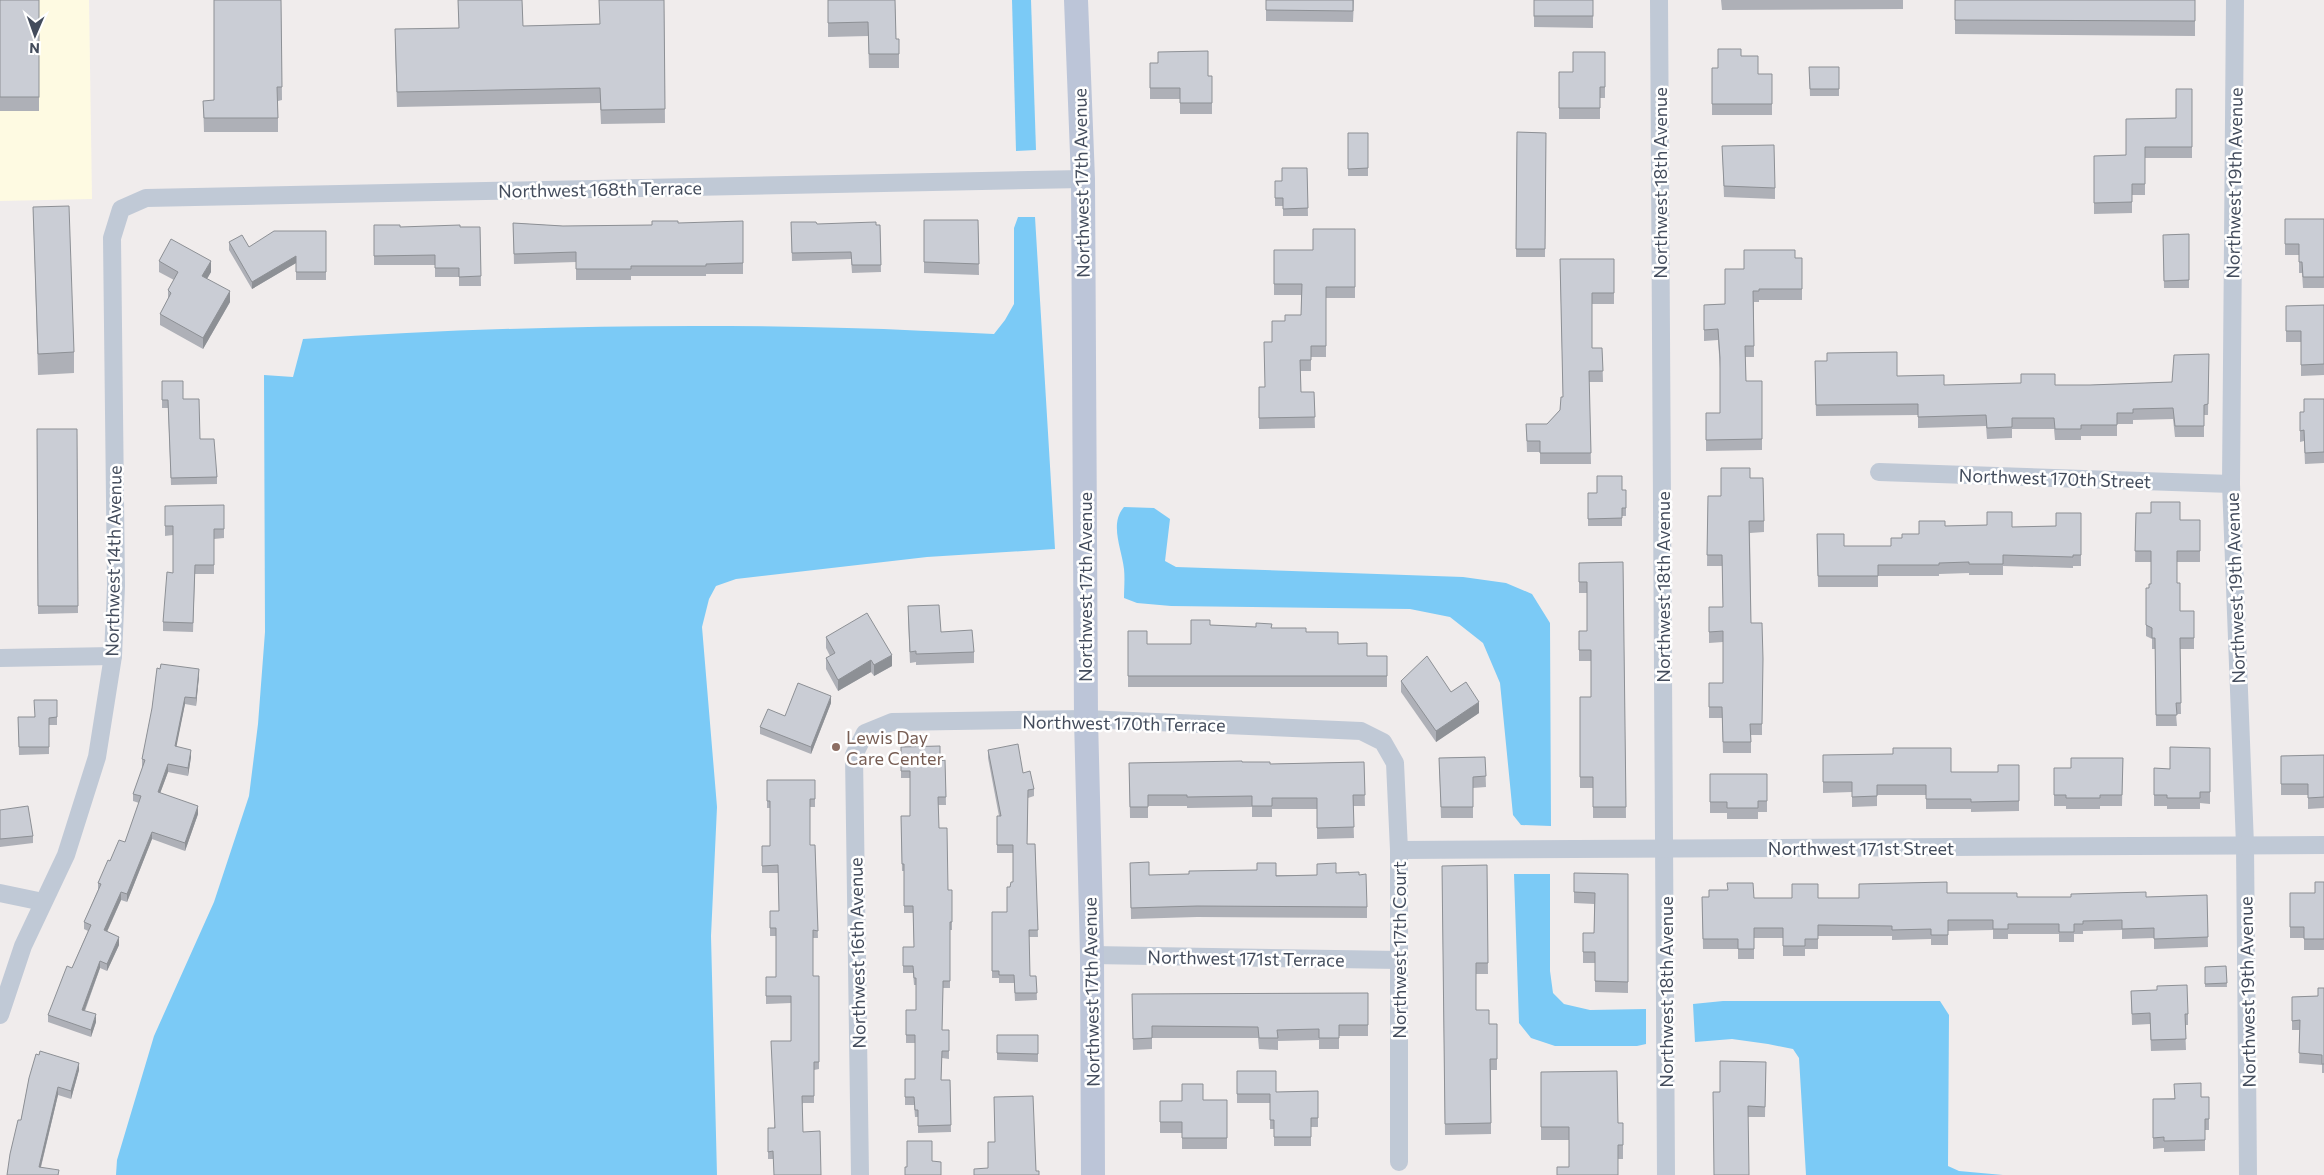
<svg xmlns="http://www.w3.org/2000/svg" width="2324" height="1175" font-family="Commissioner,sans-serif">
<rect width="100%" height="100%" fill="#f0ecec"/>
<path fill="#fefae2" d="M0 0H89L92 199 0 201Z"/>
<g fill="#7bcaf6">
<path d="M1012 0H1031L1036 150 1016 151Z"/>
<path d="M1018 217H1035L1055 549 927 557 736 579 716 586 709 599 702 627 717 807 711 936 717 1175H116L117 1160 154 1036 214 902 249 796 258 724 265 632 264 375 293 377 303 339C484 327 665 323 847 328 896 329 945 332 994 334L1005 320 1014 304V228Z"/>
<path d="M1124 507 1154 508 1170 519 1165 561 1176 567 1463 577 1506 583 1532 594 1550 623 1551 826 1521 825 1513 815 1500 683 1483 643 1450 617 1410 609 1171 606 1137 603 1124 598C1124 589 1125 579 1124 569 1122 549 1109 524 1124 507Z"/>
<path d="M1514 874H1550V971L1553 993 1564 1004 1590 1010 1646 1009V1044L1637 1046H1555L1531 1038 1519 1023Z"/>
<path d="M1723 1001H1940L1949 1015 1948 1166 1959 1171 2003 1175H1806L1799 1058 1793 1049 1768 1044 1732 1039 1695 1042 1693 1004Z"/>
</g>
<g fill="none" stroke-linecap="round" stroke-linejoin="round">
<g stroke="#c0c9d6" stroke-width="18">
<path d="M1659 0 1666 1175"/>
<path d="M2235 0 2231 484 2245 845 2248 1175"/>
<path d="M1879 472 2231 484"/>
<path d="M0 658 113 656"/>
<path d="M1399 850 2324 845"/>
<path d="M0 893 43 902"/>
<path d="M1092 955 1399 960"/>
<path d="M0 1015 23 946 66 855 97 757 113 656 116 586 112 238 121 209 146 198 1083 179"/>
<path d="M860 1175 854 755 865 733 892 722 1086 719 1361 731 1383 742 1395 763 1399 850V1162"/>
</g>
<path stroke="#bcc5d8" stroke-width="24" d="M1076 0 1083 179 1086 719 1092 955 1093 1175"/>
</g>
<g fill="#aeb0b7">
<rect x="0" y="0" width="39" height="111"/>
<path d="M281 0 282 100 278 101V132H204L203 101H214Z"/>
<path d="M458 0H522L523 26 600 24 664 0 665 123 601 124 600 103 397 107 395 44 459 28Z"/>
<path d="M828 0H895L896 39H899V68H869L868 36 828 37Z"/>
<path d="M1266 0H1354L1353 22 1266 21Z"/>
<path d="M1534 0H1593V28L1534 27Z"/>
<path d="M1721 0H1903V9L1722 10Z"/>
<path d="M1955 0H2195V36L1955 34Z"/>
<path d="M1605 52V98H1600V119H1559V72H1573Z"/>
<path d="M1741 56 1758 74H1772V115H1712V68H1718Z"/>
<path d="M1150 63 1208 76H1212V114H1180V99H1150Z"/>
<path d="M1809 67H1839V96H1810Z"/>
<path d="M2192 89V158H2145V195H2132V213L2094 214V156L2126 155 2176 118Z"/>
<path d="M1517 132 1546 133 1545 257H1516Z"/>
<rect x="1348" y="133" width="20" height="43"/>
<path d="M1722 146 1775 188V199L1724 197Z"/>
<path d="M1307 168 1308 216H1283V206H1275V181H1282Z"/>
<path d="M33 207 74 352V373L38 375Z"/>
<path d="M2285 219H2324V288H2303L2302 273H2299V255H2285Z"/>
<path d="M924 220H978L979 275 924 273Z"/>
<path d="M743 221V274H706V276H631V280H576V262L514 264 513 223 563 226 652 225Z"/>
<path d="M791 222 817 224 880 225 881 272 852 273 851 259 792 261Z"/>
<path d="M374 225 400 227H480L481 286H459V277H435V265H374Z"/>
<path d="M1355 229V298H1326V357H1311V371H1300L1301 392H1314L1315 428 1259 429V387H1265L1272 342 1285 321 1301 315V295H1274V250H1313Z"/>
<path d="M326 231V280H296V263L252 289 229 250V242L249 247Z"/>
<path d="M2189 234V288H2164L2163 235Z"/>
<path d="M1795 258H1802V300H1759V302H1754V357H1745L1746 381H1762V450L1706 451V413H1720V369L1718 340 1704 341V305L1725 304 1744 269Z"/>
<path d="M1560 259H1614V304H1592V348H1602L1603 382H1589L1591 464H1540V452H1527L1526 424H1547L1560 410 1563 397Z"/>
<path d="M159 261 211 272 207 279 230 302 203 349 160 325V314L168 299V290L174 280 159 272Z"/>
<path d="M2324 305V375L2301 376V342H2286V306Z"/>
<path d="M2209 354 2208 415H2204V437H2175L2173 419 2133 420V424H2117V436H2081V440H2055L2054 429H2012V438L1987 439 1986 426 1918 428V415L1816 416 1815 361 1944 385H2090L2172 382Z"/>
<path d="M162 381 183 399 217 477V484L171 485 168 408H162Z"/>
<path d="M2324 399V463L2305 464 2304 441 2300 442V412H2304Z"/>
<path d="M37 429H77L78 613 38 614Z"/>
<path d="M1750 478 1764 521V532L1750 533 1751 623H1762V735H1751V753H1723L1722 718H1709V683H1723V642L1709 643V618L1723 607 1722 566H1707L1708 496H1721Z"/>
<path d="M1626 490V516H1622V526H1588V493H1597Z"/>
<path d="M224 505V538L214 539V574H195L193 632 163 631V622L173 573V535L165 536V506Z"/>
<path d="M2081 513V566H2073V568L2003 566V575H1969V573L1939 574V576H1878V587H1818L1817 534 1844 546H1891L1902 538 1919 534 1945 526 1987 525 2012 527 2056 526Z"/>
<path d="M2136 513 2180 520H2200V562H2177V583L2180 611H2194V649H2180L2181 714H2176L2177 726H2156L2155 649H2152V639L2146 636V588H2149L2151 584V562H2135Z"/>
<path d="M1623 562 1626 818H1593V788H1580V697H1591V661H1579V631H1587V593H1579V563Z"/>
<path d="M908 618 941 632 974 652V663L916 665V662L910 663Z"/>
<path d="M1210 625 1272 628 1306 632 1338 644 1367 656H1387V687H1128V631L1147 644H1191Z"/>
<path d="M826 637 892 666 874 676 871 672 838 691 826 669V658L830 656 826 648Z"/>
<path d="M199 676 196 706 185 704 176 746 191 757 188 776 168 772 160 793 198 814 185 851 152 839 127 902 121 900 107 932 119 945 107 971 100 968 85 1011 96 1022 91 1037 48 1022V1015L72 968 88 931 84 929V922L98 890V883L110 861 125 842 139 803 133 801V794L143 767H142V759Z"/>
<path d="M1401 681 1451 692 1479 713 1436 742 1401 692Z"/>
<path d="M57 700V725H49V754L19 755 18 717H34Z"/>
<path d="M831 703 811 754 760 734V727L785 716Z"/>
<path d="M901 747 940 761 945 760 946 805H938L939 828 948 890 952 922V930H950V988H943V995L942 1030H949V1059L942 1058 941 1080H950L951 1132 918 1133V1117H915L914 1105H905V1079H915V1043H906V1035L916 1010V985H914L913 973H903V947H914L913 913H904V871H902L901 816H910V778H901Z"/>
<path d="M2210 748V804L2200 803V809H2167V806H2154V768L2170 769Z"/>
<path d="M988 750 1023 773 1034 789V796L1028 798 1027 844H1035L1038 937H1029L1030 976H1036L1037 1000 1015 1001 1014 983H999V978H992V912H1007L1010 887 1013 882V853H997V816H999L988 758Z"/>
<path d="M1823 755 1951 772H1998L2019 765V811L1971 812V809H1926V795H1877V806L1852 807V792L1823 793Z"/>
<path d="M2324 755V808L2308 809V795H2281V756Z"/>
<path d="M1485 757 1486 787 1473 788V818H1441L1439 758Z"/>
<path d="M2123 758 2122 806H2100V809H2066V806H2054V768H2071Z"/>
<path d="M1242 762 1270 764 1364 762 1365 806H1353L1354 838 1317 839V809H1272V817H1252V807L1187 808V806H1148V818H1130L1129 763Z"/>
<path d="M1710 774H1767V812H1758V819H1727V813H1710Z"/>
<path d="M767 780H815V807H810V845H815L818 938H813V976H819V1069L814 1070V1103H803L773 1159H768V1128H774L791 1041V1003L766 1004V977H776V936H770V911H779L778 873H762V846H770V808H767Z"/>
<path d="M0 810 33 836V843L0 847Z"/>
<path d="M1130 863 1149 875H1317L1336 873 1359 875 1367 907V918L1197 917 1131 919Z"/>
<path d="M1487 865 1488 974H1476V1010L1489 1024H1497V1070H1491V1134L1445 1135 1442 866Z"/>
<path d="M1574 873 1628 874V993L1595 992V963H1583V933H1594V904L1574 903Z"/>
<path d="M2324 882V950H2304V938H2290V893H2315Z"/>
<path d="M1947 893 2017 897H2146L2207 895 2208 947 2154 949V938L2122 939V930L2083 931V934H2074V942H2059V934H2008V939H1993V930L1948 931V945H1931V939L1892 940V936H1818V949H1805V956H1783V938H1754V959H1738V949H1703L1702 897 1754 898H1859Z"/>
<path d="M2226 966 2227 987H2205V967Z"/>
<path d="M2324 988V1073H2322V1065L2299 1063 2300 1030H2292V997L2318 996Z"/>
<path d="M2131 991 2188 1014V1025H2185L2186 1050 2151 1051 2150 1024 2132 1025Z"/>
<path d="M1368 993V1036H1339V1049H1319V1040L1278 1041V1050L1259 1049 1258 1038H1152V1049L1133 1050 1132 994Z"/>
<path d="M997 1035H1038V1062L997 1060Z"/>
<path d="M1766 1062 1765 1117H1748L1720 1092Z"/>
<path d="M79 1070 71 1099 58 1095 41 1167 59 1175H7L21 1120 29 1078Z"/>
<path d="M1237 1071 1276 1092 1318 1091V1127H1311V1146H1274V1129H1270V1103H1237Z"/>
<path d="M1541 1072 1618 1123H1623V1159H1618L1569 1167V1140H1541Z"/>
<path d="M2201 1097 2209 1119V1130H2205V1151L2164 1152V1148L2153 1149V1099Z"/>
<path d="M1203 1100H1227V1149H1182V1133H1160V1122Z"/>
</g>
<g fill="#8d9095">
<path d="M296 256V263L252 289V282Z"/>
<path d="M211 261V272L202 287V276Z"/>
<path d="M230 291V302L203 349V338Z"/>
<path d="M892 655V666L874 676V665Z"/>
<path d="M871 660V672L838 691V680Z"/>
<path d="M199 669V676L196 706V698Z"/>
<path d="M831 696V703L811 754V747Z"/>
<path d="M185 697V704L175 754V746Z"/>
<path d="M1479 702V713L1436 742V731Z"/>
<path d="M191 750V757L188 776V768Z"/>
<path d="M168 764V772L158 799V792Z"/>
<path d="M198 806V814L185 851V843Z"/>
<path d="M152 832V839L127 902V894Z"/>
<path d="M121 892V900L104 938V930Z"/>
<path d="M119 937V945L107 971V964Z"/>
<path d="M100 961V968L82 1017V1010Z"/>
<path d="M96 1014V1022L91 1037V1030Z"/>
<path d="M79 1063V1070L71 1099V1091Z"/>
<path d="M58 1087V1095L39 1174V1167Z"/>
</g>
<g fill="#cacdd5" stroke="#8d9095">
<rect x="0" y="0" width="39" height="97"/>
<path d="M214 0H281L282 87H277L278 118H204L203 101 214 100Z"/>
<path d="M458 0H522L523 26 600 24 599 0H664L665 109 601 110 600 88 397 92 395 29 459 28Z"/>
<path d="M828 0H895L896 39H899V54H869L868 22 828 23Z"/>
<path d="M1266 0H1353V11L1266 10Z"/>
<rect x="1534" y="0" width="59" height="16"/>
<path d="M1955 0H2195V21L1955 20Z"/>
<path d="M1718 49H1741V56H1758V74H1772V104H1712V68H1718Z"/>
<path d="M1208 51V76H1212V103H1180V88H1150V63H1158V52Z"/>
<path d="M1573 52H1605V87H1600V108H1559V72H1573Z"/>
<path d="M1809 67H1839V89H1810Z"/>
<path d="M2176 89H2192V147H2145V184H2132V202L2094 203V156L2126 155V119L2176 118Z"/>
<path d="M1517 132 1546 133 1545 249H1516Z"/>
<path d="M1348 133H1368V168L1348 169Z"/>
<path d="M1774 145 1775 188 1724 186 1722 146Z"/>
<path d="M1282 168H1307L1308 208 1283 209V198H1275V181H1282Z"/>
<path d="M69 206 74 352 38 354 33 207Z"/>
<path d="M2285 219H2324V277H2303L2302 262H2299V244H2285Z"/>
<path d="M924 220H978L979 264 924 262Z"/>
<path d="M652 221H678V223L743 221V263L706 264V266H631V269H576V252L514 254 513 223 563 226 652 225Z"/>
<path d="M791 222H816L817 224 876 222V225H880L881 265H852L851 252 792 253Z"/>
<path d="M374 225H400V227L460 225V227H480L481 276 459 277V268H435V255L374 256Z"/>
<path d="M1313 229H1355V287H1326V346H1311V360H1300L1301 392H1314L1315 417 1259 418V387H1265L1264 342H1272V321H1285V315H1301L1302 284H1274V250H1313Z"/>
<path d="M274 231H326V272H296V256L252 282 229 242 242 235 249 247Z"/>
<path d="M2189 234V280L2164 281 2163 235Z"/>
<path d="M171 239 211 261 202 276 230 291 203 338 160 314 171 293 168 290 178 272 159 261Z"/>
<path d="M1744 250H1795V258H1802V289H1759V291H1753L1754 346H1745L1746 381H1762V439L1706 440V413H1720V358L1718 329 1704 330V305L1725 304V269H1744Z"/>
<path d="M1560 259H1614V293H1592V348H1602L1603 371H1589L1591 453H1540V441H1527L1526 424H1547L1560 410 1561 397H1563Z"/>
<path d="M2324 305V364L2301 365V331H2286V306Z"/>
<path d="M1897 352V376L1944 375V385L2021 383V374H2055V385H2090L2172 382 2174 355 2209 354 2208 404 2204 405V426H2175L2173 408 2133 409V413H2117V425H2081V429H2055L2054 418H2012V427L1987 428 1986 415 1918 417V404L1816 405 1815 361H1827V353Z"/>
<path d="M162 381H183V399H199L200 439H214L217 477 171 478 168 400H162Z"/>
<path d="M2304 399H2324V452L2305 453 2304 430 2300 431V412H2304Z"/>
<path d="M37 429H77L78 606H38Z"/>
<path d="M1721 468H1750V478H1763L1764 521H1749L1751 623H1762L1763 659 1762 724H1750L1751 742H1723L1722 707H1709V683H1723V631L1709 632V607H1723L1722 555H1707L1708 496H1721Z"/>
<path d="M1597 476H1622V490H1626V508H1622V518L1588 519V493H1597Z"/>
<path d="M2151 502H2180V520H2200V551H2177V583H2180V611H2194V638H2180L2181 703H2176L2177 715H2156L2155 638H2152V628L2146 625V588H2149V584H2151V551H2135L2136 513H2151Z"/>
<path d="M224 505V529H214V565H195L193 623 163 622 167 572 173 573V526H165V506Z"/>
<path d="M1987 512H2012V527L2056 526V513H2081V555H2073V557L2003 555V564H1969V562L1939 563V565H1878V576H1818L1817 534H1844V546H1891V538H1902V534H1919V521H1945V526L1987 525Z"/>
<path d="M1623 562 1626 807H1593V777H1580V697H1591V650H1579V631H1587V582H1579V563Z"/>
<path d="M939 605 941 632 972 630 974 652 916 654V651L910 652 908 606Z"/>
<path d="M867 613 892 655 874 665 871 660 838 680 826 658 835 653 826 637Z"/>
<path d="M1191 620H1210V625L1256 627V623L1272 624 1271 628H1306V632H1338V644L1367 643V656H1387V676H1128V631H1147V644H1191Z"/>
<path d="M1427 656 1451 692 1466 682 1479 702 1436 731 1401 681Z"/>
<path d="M161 664 199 669 196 698 185 697 175 746 191 750 188 768 168 764 158 792 198 806 185 843 152 832 127 894 121 892 104 930 119 937 107 964 100 961 82 1010 96 1014 91 1030 48 1015 67 966 72 968 91 925 84 922 101 884 98 883 108 860 110 861 119 840 125 842 141 796 133 794 145 760 142 759 152 708 157 668 160 669Z"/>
<path d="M798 683 831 696 811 747 760 727 768 709 785 716Z"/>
<path d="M34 700H57V717L49 718V747H19L18 717H35Z"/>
<path d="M1018 744 1023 773 1030 771 1034 789 1028 790 1027 844H1035L1038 930H1029L1030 976H1036L1037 993H1015L1014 975H999V971H992V912H1007V887H1010L1011 882H1013V845H997V816H1001L988 750Z"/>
<path d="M940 746V761L945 760 946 797H938L939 828H947L948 890H952V922H950V981H943V988L942 1030H949V1051H942L941 1080H950L951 1125 918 1126V1110H915L914 1097H905V1079H915V1035H906V1010H916V978H914L913 966H903V947H914L913 906H904V864H902L901 816H910V771H901V747Z"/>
<path d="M2170 747 2210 748V792H2200V798H2167V795H2154V768L2170 769Z"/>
<path d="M1893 748H1951V772H1998V765H2019V801L1971 802V799H1926V785H1877V796L1852 797V782H1823V755L1893 754Z"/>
<path d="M2324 755V797L2308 798V784H2281V756Z"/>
<path d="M1485 757 1486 776 1473 777V807H1441L1439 758Z"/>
<path d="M2071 758H2123L2122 795H2100V798H2066V795H2054V768H2071Z"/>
<path d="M1242 761V762H1270V764L1364 762 1365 795H1353L1354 827 1317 828V798H1272V806H1252V796L1187 797V795H1148V807H1130L1129 763Z"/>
<path d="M1710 774H1767V801H1758V808H1727V802H1710Z"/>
<path d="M767 780H815V799H810V845H815L818 931 813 930V976H819V1062H814V1096H802L803 1132 820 1131 821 1175H774L773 1151 768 1152V1128H775L771 1041H791V996H766V977H776V928H770V911H779L778 865 762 866V846H770V801H767Z"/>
<path d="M28 806 33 836 0 839V810Z"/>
<path d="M1149 862V875L1189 874V871L1257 870V863H1276V876L1317 875V864L1336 863V873L1359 872V875L1366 874 1367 907 1197 906 1131 908 1130 863Z"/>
<path d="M1487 865 1488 963H1476V1010H1489V1024H1497V1059H1490L1491 1123 1445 1124 1442 866Z"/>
<path d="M1574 873 1628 874V982L1595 981V952H1583V933H1594L1595 893 1574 892Z"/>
<path d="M1947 882V893H2017V897H2071V894L2146 892V897L2207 895 2208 937 2154 939V928L2122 929V920L2083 921V924H2074V932H2059V924H2008V929H1993V920H1948V935H1931V929L1892 930V926L1818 925V939H1805V946H1783V928H1754V949H1738V939H1703L1702 897H1709V890H1728L1727 883H1753L1754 898H1792V884H1818V898H1859V884Z"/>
<path d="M2315 882H2324V939H2304V927H2290V893H2315Z"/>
<path d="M2226 966 2227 983 2205 984V967Z"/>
<path d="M2187 985 2188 1014H2185L2186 1039 2151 1040 2150 1013 2132 1014 2131 991 2157 990V986Z"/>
<path d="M2318 988H2324V1064H2322V1055L2299 1053 2300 1020 2292 1021V997L2318 996Z"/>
<path d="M1368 993V1025H1339V1038H1319V1029L1277 1030 1278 1038H1259L1258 1027 1152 1026V1038L1133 1039 1132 994Z"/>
<path d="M997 1035H1038V1054L997 1053Z"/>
<path d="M40 1051 79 1063 71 1091 58 1087 39 1167 59 1170 58 1175H7L10 1154 18 1120H21L29 1078 36 1054 39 1055Z"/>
<path d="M1720 1061 1766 1062 1765 1107 1748 1106 1749 1175H1714L1713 1092H1720Z"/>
<path d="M1237 1071H1276V1092L1318 1091V1118H1311V1137H1274V1120H1270V1094H1237Z"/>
<path d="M1617 1071 1618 1123H1623V1145H1618V1175H1557V1167H1569V1127H1541V1072Z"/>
<path d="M2201 1083V1097H2209V1119H2205V1140L2164 1141V1137L2153 1138V1099H2175L2174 1084Z"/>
<path d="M1182 1084H1203V1100H1227V1138H1182V1122H1160V1101H1182Z"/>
<path d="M1033 1096 1036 1171H1039V1175H974V1169L988 1168V1142H995L994 1097Z"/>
<path d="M907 1141H932V1161L941 1162V1175H905V1167H907Z"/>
</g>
<circle fill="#8d6e63" stroke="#fff" stroke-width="2" cx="836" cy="747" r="5"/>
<g text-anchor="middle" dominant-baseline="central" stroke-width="5" stroke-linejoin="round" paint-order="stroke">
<g font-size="18" fill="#434c5c" stroke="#fff">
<text transform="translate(1081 183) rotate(-91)">Northwest 17th Avenue</text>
<text transform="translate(1660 183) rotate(-90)">Northwest 18th Avenue</text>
<text transform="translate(2234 183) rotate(-89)">Northwest 19th Avenue</text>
<text transform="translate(600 189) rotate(-1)">Northwest 168th Terrace</text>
<text transform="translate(2055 478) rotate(2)">Northwest 170th Street</text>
<text transform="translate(113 561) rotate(-89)">Northwest 14th Avenue</text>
<text transform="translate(1085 587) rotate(-90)">Northwest 17th Avenue</text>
<text transform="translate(1663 587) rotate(-90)">Northwest 18th Avenue</text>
<text transform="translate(2235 588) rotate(-92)">Northwest 19th Avenue</text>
<text transform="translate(1124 723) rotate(1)">Northwest 170th Terrace</text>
<text x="1861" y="848">Northwest 171st Street</text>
<text transform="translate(1399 950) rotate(-90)">Northwest 17th Court</text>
<text transform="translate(857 953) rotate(-91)">Northwest 16th Avenue</text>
<text transform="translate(1246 958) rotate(1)">Northwest 171st Terrace</text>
<text transform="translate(1091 992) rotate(-91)">Northwest 17th Avenue</text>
<text transform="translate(1666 992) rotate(-90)">Northwest 18th Avenue</text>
<text transform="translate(2247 992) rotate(-91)">Northwest 19th Avenue</text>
</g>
<g font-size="18" fill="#785e54" stroke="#fff" text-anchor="start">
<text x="846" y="737">Lewis Day<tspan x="846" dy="21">Care Center</tspan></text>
</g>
</g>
<g transform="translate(35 35) rotate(182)" stroke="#ffffff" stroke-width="4" paint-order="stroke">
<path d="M0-4L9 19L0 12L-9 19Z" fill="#434c5c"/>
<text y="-8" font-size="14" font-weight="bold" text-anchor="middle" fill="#434c5c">N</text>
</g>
</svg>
